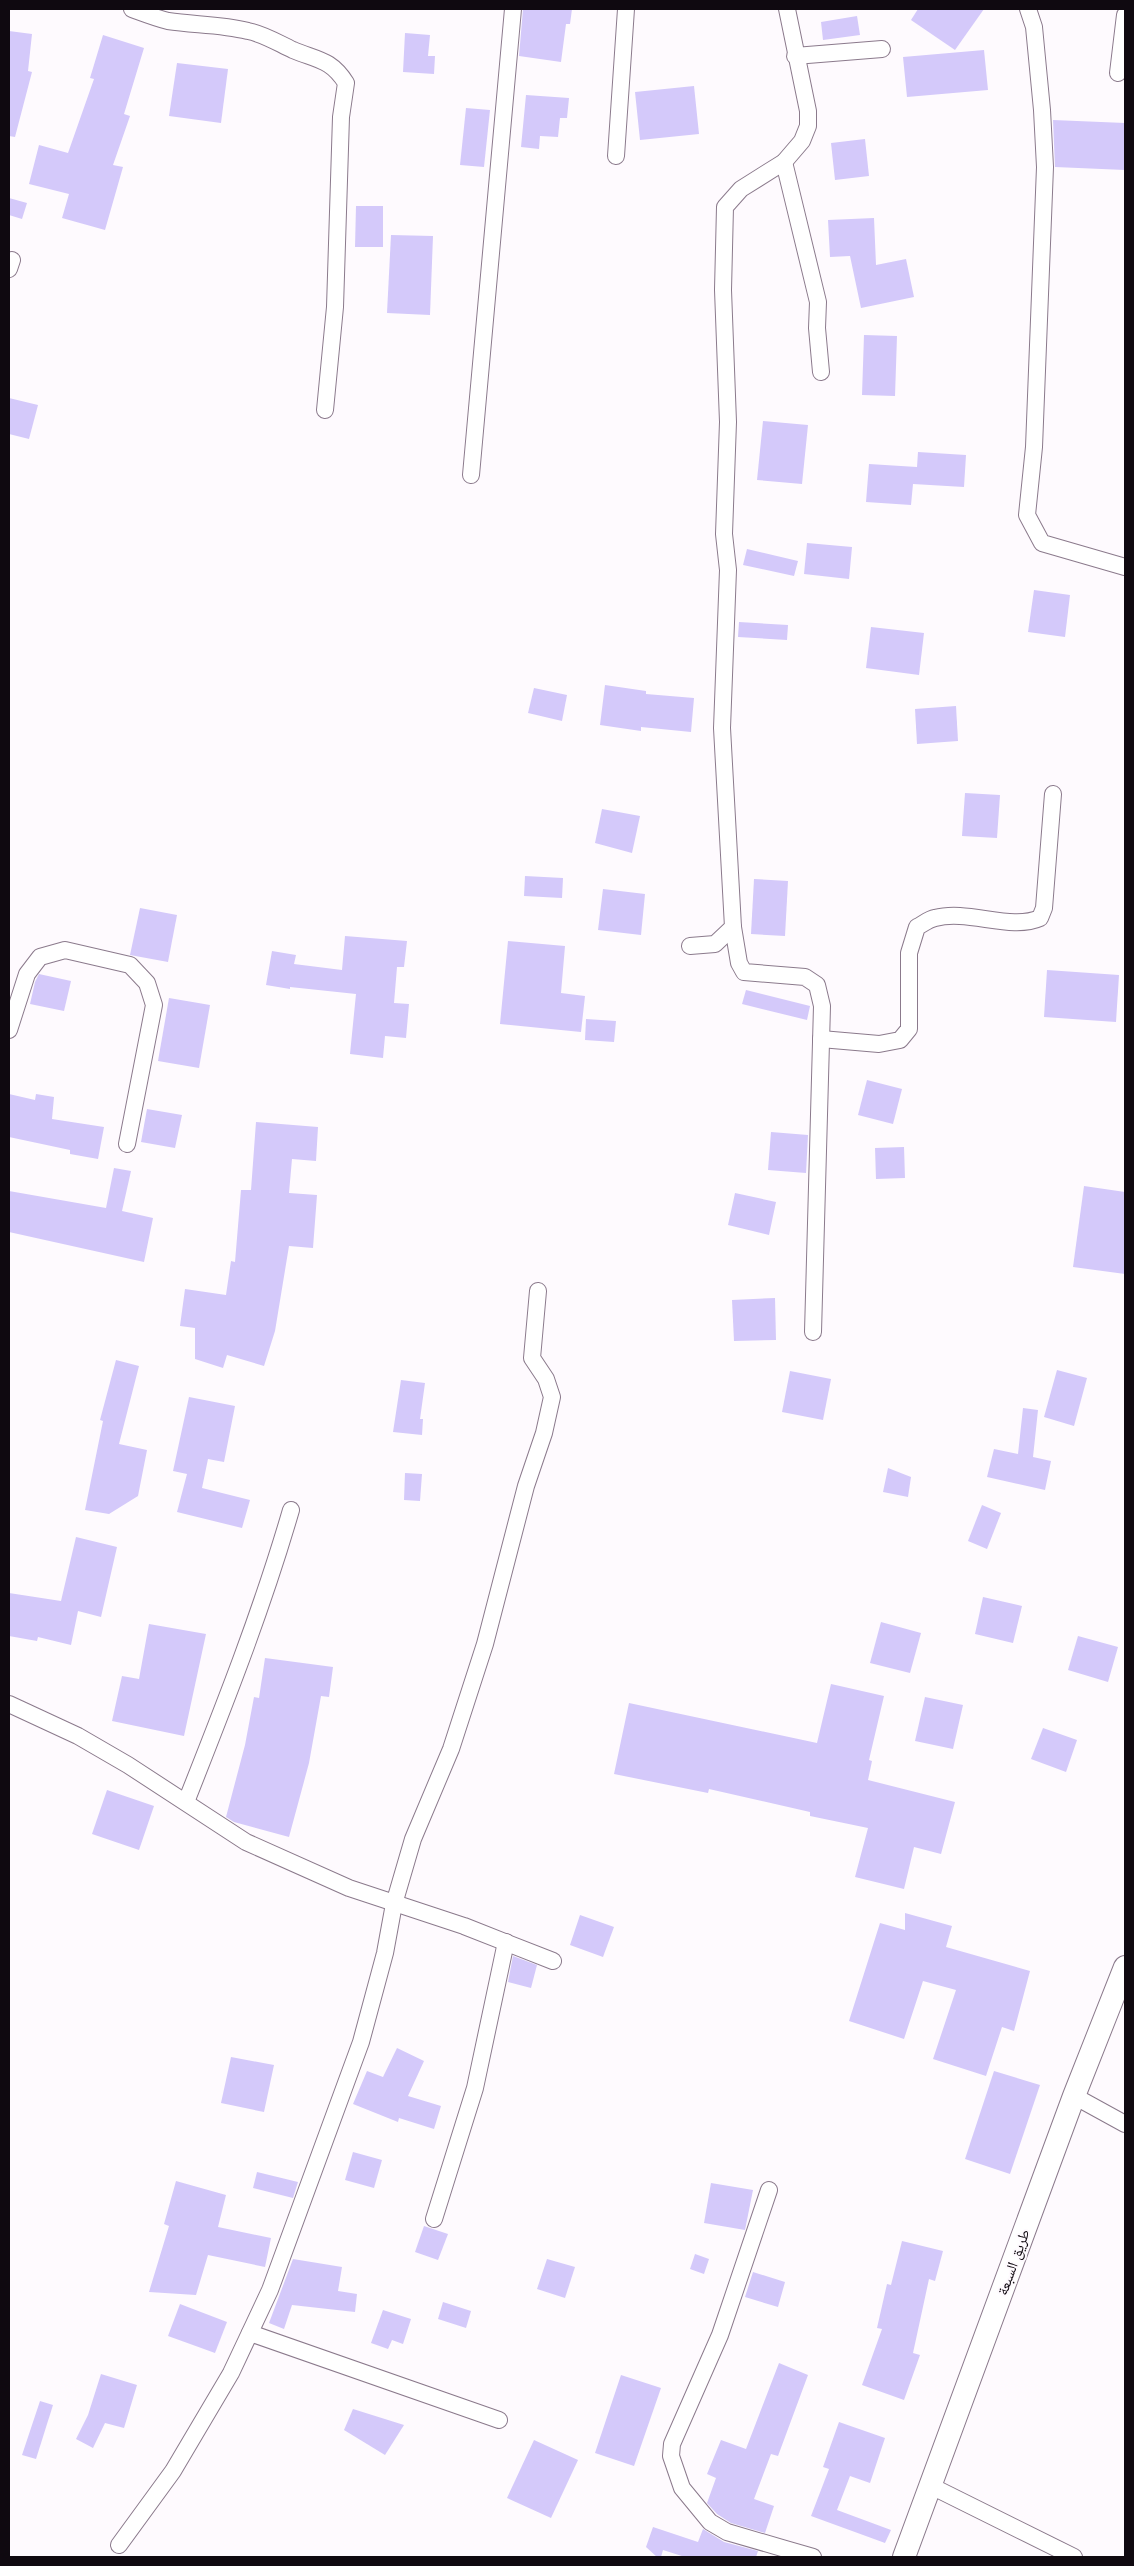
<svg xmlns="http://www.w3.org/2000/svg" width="1134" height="2566" font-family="Arial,'Noto Naskh Arabic',sans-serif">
<rect width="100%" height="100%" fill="#fefafe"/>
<g fill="#d4c9fa">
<path d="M523 9H572L570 24H566L561 62 519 56Z"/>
<path d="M918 9H984L955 50 911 20Z"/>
<path d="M857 16 860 35 823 40 821 22Z"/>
<path d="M9 31 32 34 28 71 32 72 15 137 9 136Z"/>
<path d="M405 33 430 35 428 56H435L434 74 403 72Z"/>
<path d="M103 35 144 48 124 114 130 116 113 165 123 167 105 230 62 218 69 194 29 184 39 145 68 153 94 79 90 78Z"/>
<path d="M984 50 988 90 907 97 903 57Z"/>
<path d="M177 63 228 69 221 123 169 116Z"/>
<path d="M694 86 699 134 640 140 635 92Z"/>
<path d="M526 95 569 98 567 118H560L558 137 540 136 539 149 521 147Z"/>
<path d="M466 108 490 110 484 167 460 165Z"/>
<path d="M1053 120 1125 123V170L1055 167Z"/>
<path d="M865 139 869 176 835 180 831 143Z"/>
<path d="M9 198 27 203 22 219 9 215Z"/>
<path d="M356 206H383V247H355Z"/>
<path d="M874 218 876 265 906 259 914 297 861 308 850 256 830 257 828 220Z"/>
<path d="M391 235 433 236 430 315 387 313Z"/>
<path d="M864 335 897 336 895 396 862 395Z"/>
<path d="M9 398 38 405 29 439 9 434Z"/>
<path d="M763 421 808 425 802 484 757 480Z"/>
<path d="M918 452 966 455 964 487 913 484 911 505 866 502 869 464 917 467Z"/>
<path d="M807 543 852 547 849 579 804 574Z"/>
<path d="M747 549 798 561 794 576 743 565Z"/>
<path d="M1034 590 1070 595 1065 637 1028 632Z"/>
<path d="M739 622 788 625 787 640 738 637Z"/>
<path d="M871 627 924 633 919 675 866 668Z"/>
<path d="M605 685 646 691V694L694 698 691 732 641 727V731L600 725Z"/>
<path d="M534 688 567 695 562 721 528 713Z"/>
<path d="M956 706 958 741 917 744 915 709Z"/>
<path d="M965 793 1000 795 997 838 962 836Z"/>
<path d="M602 809 640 816 632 853 595 843Z"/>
<path d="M525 876 563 878 562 898 524 896Z"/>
<path d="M754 879 788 881 785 936 751 934Z"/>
<path d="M603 889 645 894 641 935 598 930Z"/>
<path d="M140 908 177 915 168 962 130 955Z"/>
<path d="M345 936 407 941 404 967H397L394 1003 409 1004 406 1038 385 1036 383 1058 350 1054 356 994 290 987V989L266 985 272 951 296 955 294 964 342 970Z"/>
<path d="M508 941 565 946 561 993 585 996 581 1032 500 1024Z"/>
<path d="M1047 970 1119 975 1116 1022 1044 1017Z"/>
<path d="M39 974 71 981 64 1011 30 1004 35 982Z"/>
<path d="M746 990 810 1006 807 1020 742 1004Z"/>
<path d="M169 998 210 1005 199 1068 158 1061Z"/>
<path d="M586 1019 616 1021 614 1042 585 1040Z"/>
<path d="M867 1080 902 1089 893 1124 858 1115Z"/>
<path d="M9 1094 35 1100 36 1094 54 1097 52 1119 104 1127 98 1159 70 1154V1150L9 1137Z"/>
<path d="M147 1109 182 1115 175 1148 141 1142Z"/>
<path d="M256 1122 318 1127 316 1161 292 1159 289 1193 317 1195 313 1248 289 1246 275 1331 264 1366 227 1355 223 1368 195 1359V1328L180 1326 185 1289 226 1295 231 1261 235 1262 241 1190H251Z"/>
<path d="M771 1132 808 1135 806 1173 768 1170Z"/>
<path d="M904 1147 905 1178 876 1179 875 1148Z"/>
<path d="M114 1168 131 1171 122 1211 153 1218 144 1262 9 1232V1191L106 1208Z"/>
<path d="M1084 1186 1125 1192V1274L1073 1267Z"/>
<path d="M735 1193 776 1202 769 1235 728 1225Z"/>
<path d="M775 1298 776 1340 734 1341 732 1300Z"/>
<path d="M116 1360 139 1366 119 1444 147 1450 138 1496 109 1514 85 1510 103 1421 100 1420Z"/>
<path d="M1057 1370 1087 1378 1074 1426 1044 1417Z"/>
<path d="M790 1371 831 1379 823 1420 782 1412Z"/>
<path d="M401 1380 425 1383 420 1419H423L422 1435 393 1432Z"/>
<path d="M189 1397 235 1406 224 1462 208 1459 202 1488 250 1500 242 1528 177 1512 187 1474 173 1471Z"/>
<path d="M1023 1408 1038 1410 1033 1457 1051 1461 1045 1490 987 1477 994 1449 1018 1454Z"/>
<path d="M888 1468 911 1477 908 1497 883 1492Z"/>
<path d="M405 1473 422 1474 420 1501 404 1500Z"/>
<path d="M982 1505 1001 1513 987 1549 968 1541Z"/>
<path d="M76 1537 117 1547 101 1617 78 1611 71 1645 38 1637 37 1641 9 1636V1593L61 1601Z"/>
<path d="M983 1597 1022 1606 1013 1643 975 1634Z"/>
<path d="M881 1622 921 1633 910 1673 870 1663Z"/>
<path d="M149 1624 206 1634 184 1736 112 1721 122 1676 139 1679Z"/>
<path d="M1078 1636 1118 1647 1108 1682 1068 1670Z"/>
<path d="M265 1658 333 1667 329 1697 321 1696 309 1763 289 1837 234 1822 226 1817 245 1745 254 1697 259 1698Z"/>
<path d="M831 1684 884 1696 869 1760 872 1761 868 1780 955 1802 941 1854 914 1847 904 1889 855 1877 868 1828 810 1816V1812L709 1789 708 1793 614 1774 629 1703 817 1743Z"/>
<path d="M925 1697 963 1705 953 1749 915 1741Z"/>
<path d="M1043 1728 1077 1740 1066 1772 1031 1759Z"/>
<path d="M107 1790 154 1806 139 1850 92 1834Z"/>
<path d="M905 1913 952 1926 946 1947 1030 1971 1014 2031 1002 2027 986 2076 933 2059 956 1990 923 1981 904 2039 849 2021 880 1923 905 1930Z"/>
<path d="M580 1915 614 1927 603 1957 570 1945Z"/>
<path d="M513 1956 537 1965 531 1988 508 1982Z"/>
<path d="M397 2048 424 2061 408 2096 441 2106 434 2129 399 2118 398 2122 353 2104 367 2071 383 2077Z"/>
<path d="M231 2057 274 2065 264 2112 221 2103Z"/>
<path d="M994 2071 1040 2085 1010 2174 965 2159Z"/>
<path d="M353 2152 382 2160 374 2188 345 2180Z"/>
<path d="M257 2172 298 2182 293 2198 253 2188Z"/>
<path d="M176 2181 226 2195 218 2227 271 2238 265 2267 208 2255 196 2295 149 2292 169 2226 164 2224Z"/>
<path d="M711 2183 753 2190 745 2230 704 2223Z"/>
<path d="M424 2226 448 2234 438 2260 415 2252Z"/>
<path d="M902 2241 943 2251 935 2281 929 2279 913 2353 920 2355 904 2400 862 2385 882 2329 877 2328 887 2284 891 2285Z"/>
<path d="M695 2254 709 2259 704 2274 690 2269Z"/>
<path d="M293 2259 342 2267 338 2291 357 2294 355 2312 292 2305 284 2329 269 2323Z"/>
<path d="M547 2259 575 2267 565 2298 537 2289Z"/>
<path d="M753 2272 785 2282 778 2307 745 2297Z"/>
<path d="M443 2302 471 2311 466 2328 438 2319Z"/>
<path d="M180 2304 227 2322 215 2353 168 2336Z"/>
<path d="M383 2310 411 2319 403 2344 392 2340 388 2349 371 2343Z"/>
<path d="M779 2363 808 2375 778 2456 771 2454 754 2499 774 2506 765 2533 731 2523 717 2514 707 2503 716 2478 707 2474 721 2440 746 2449Z"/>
<path d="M101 2374 137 2385 124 2428 105 2423 93 2448 76 2439 88 2415Z"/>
<path d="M621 2375 661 2388 634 2466 595 2453Z"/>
<path d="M40 2401 53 2405 36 2459 22 2455Z"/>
<path d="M353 2409 404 2425 385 2455 344 2430Z"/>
<path d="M839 2422 885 2438 870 2483 850 2476 837 2510 891 2530 885 2543 811 2516 829 2469 823 2467Z"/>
<path d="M534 2440 578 2460 551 2518 507 2498Z"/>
<path d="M653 2527 698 2542 703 2529 724 2542 758 2551 756 2557H685L663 2550 661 2557H657L646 2547Z"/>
</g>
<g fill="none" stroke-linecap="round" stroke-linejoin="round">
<g stroke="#8b7a8c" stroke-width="18">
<g id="street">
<path d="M132 9C143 13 156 18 168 21 194 25 221 24 248 31 264 34 278 43 293 50 317 60 331 59 346 83L341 117 335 307 325 410"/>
<path d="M1028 9 1034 27 1042 110 1045 167 1034 447 1027 515 1042 543 1125 567"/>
<path d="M795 56 882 49"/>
<path d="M1118 73 1125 15"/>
<path d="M616 156 626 9"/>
<path d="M784 162 818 302 817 328 821 372"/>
<path d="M9 269 12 260"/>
<path d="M471 475 513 9"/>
<path d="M733 927 739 963 744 972 805 977 817 985 822 1006 813 1332"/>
<path d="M690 946 715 944 733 927 722 728 728 570 724 534 728 422 723 290 725 207 741 189 784 162 802 141 808 126V111L787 9"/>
<path d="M9 1030 27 974 40 957 65 950 130 965 147 983 154 1005 127 1144"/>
<path d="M821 1039 879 1044 900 1040 909 1029V953L917 927C923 924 929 919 935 918 968 909 1011 931 1040 918L1044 908 1053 794"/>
<path d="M9 1704 78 1736 128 1765 246 1842 349 1888 464 1926 553 1961"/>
<path d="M186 1802C224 1706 262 1610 291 1510"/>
<path d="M1074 2096 1125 2124"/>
<path d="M769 2190 720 2335 672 2444 671 2456 682 2488 710 2522 727 2532 813 2557"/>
<path d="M434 2219 475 2088 506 1942"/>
<path d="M250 2333 499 2420"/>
<path d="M931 2486 1074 2557"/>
<path d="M119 2545 173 2471 231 2373 270 2290 361 2042 385 1953 394 1904 413 1839 451 1749 485 1644 526 1486 544 1433 552 1397 546 1379 532 1358 538 1291"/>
</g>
</g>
<g stroke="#8b7a8c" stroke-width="24">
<path id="secondary" d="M904 2557 1074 2096 1125 1967"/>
</g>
<use href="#street" stroke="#fff" stroke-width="16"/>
<use href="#secondary" stroke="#fff" stroke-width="22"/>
</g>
<g text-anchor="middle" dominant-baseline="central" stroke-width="4" stroke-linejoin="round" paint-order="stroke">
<g font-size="15" fill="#0f0910" stroke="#fefafe">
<text transform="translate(1013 2262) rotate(-70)">طريق السبعة</text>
</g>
</g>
<rect width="1134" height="2566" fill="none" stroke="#0f0910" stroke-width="20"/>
</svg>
